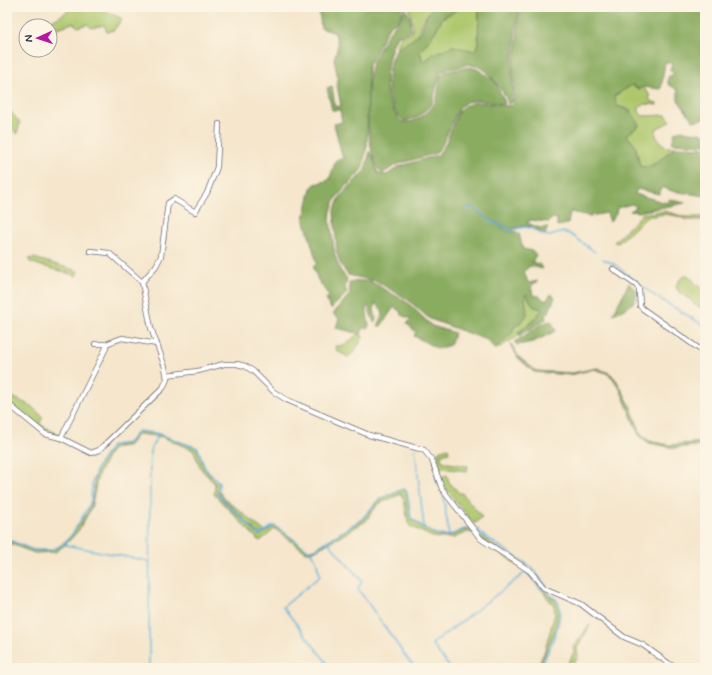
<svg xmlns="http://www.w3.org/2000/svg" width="712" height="675" font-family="Mynerve,sans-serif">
<rect width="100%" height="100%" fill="#fcf5e5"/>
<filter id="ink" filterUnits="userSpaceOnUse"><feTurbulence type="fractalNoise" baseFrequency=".025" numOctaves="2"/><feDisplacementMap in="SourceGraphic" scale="8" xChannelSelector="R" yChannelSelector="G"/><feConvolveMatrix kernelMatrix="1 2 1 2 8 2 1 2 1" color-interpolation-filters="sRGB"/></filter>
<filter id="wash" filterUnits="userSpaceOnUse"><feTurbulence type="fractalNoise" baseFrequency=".012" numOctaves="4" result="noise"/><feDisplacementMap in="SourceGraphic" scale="16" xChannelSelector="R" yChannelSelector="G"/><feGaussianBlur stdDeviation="0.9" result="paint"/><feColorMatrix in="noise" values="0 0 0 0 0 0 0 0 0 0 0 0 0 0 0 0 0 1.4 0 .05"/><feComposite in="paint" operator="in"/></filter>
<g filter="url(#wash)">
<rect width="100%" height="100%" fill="#f5e6cc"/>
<g fill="#aec76d" stroke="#687454">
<path d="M73 7H98L122 19 114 30 107 32 104 25 91 28 88 24 78 27 73 23 54 29 50 36V26H28L29 19C43 30 61 16 73 7Z"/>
<path d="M409 7H434C417 19 424 43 396 49L401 36 412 33 413 28Z"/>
<path d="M459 7H479L478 42 475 52 453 46 423 62 420 52 435 32 443 17 452 13Z"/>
<path d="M632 85 639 89 643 87 649 94 650 101 657 103V105L645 104 639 107V112L643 116 666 115 671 121 656 129V136L666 147H676C663 154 656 170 640 166L635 145 626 135 639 126 630 110 617 106 614 96Z"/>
<path d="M7 107 20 123 17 134 7 122Z"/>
<path d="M664 211 685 217H705V220H687L677 216 664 214 647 217 618 243 614 242 642 214Z"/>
<path d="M34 258 78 271 76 276C61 270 45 268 30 262L29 259Z"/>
<path d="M688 275 698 286 705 289V302L701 308 693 304V302L678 291 676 286C679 280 681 277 688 275Z"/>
<path d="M526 294 534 307 543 309 530 324 518 332 520 335 495 350 494 348 503 342 512 333 514 327 520 323 527 315 524 296Z"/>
<path d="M358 334H361L363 337 355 351 348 357 337 351 335 346H344Z"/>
<path d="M7 396H10L31 406 43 417 40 423 41 425 60 435V437L45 432 7 401Z"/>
<path d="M138 432 157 434 155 436 138 434 128 446 117 447 110 451 98 475 91 509 78 531 65 545 55 552 35 553 7 543V540C39 554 56 559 77 527 83 519 90 509 92 500 95 489 93 478 98 467 102 460 107 453 111 447L130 443Z"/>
<path d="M159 434 197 448 204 469 219 484 217 495 259 536 274 527 282 531 307 550 311 551 327 542V544L312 552H306L275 529 260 541 258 540 214 494 215 484 201 469 193 450 160 436 157 438Z"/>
<path d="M448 448 449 452 442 454 441 460 448 463 468 466 467 471 440 468 438 473 434 460 437 459 439 451Z"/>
<path d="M447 475 449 482 459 493H462L482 517 474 524 442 484 439 477Z"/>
<path d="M403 489 406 490 411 519C422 526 435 540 450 536 458 534 463 529 471 529L529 572 544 591 558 603 559 609 556 628 539 668H536L544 653 555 614 554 605 545 595 544 591 528 572 487 545 473 533 467 532 454 538H439L432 537 410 526 408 523 404 499 401 494 378 504 366 521 329 543 327 541 363 520 379 500Z"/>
<path d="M219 490 222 496 264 531 262 534 257 532 218 493Z"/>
<path d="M590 625 577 648 578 657 570 668H566L574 652 573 647Z"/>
</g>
<g fill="#8aac60" stroke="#56674e">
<path d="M317 7H402V14L397 21 389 26 368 67 367 146 362 169 336 198 331 211 330 220 335 256 340 270 347 279 345 287 347 293 331 309 326 299 329 296 318 280 313 267 317 263 304 218 311 188 315 184 329 180 336 160 343 159 334 124 342 122 340 110H332L327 88 332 86 335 107 341 106 337 85 338 79 334 59 338 46 335 33 321 28 319 10Z"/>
<path d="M405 7 410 18 411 31 397 36C384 60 380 100 401 121 411 126 428 114 433 106 439 98 438 84 441 75L445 72 470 67 477 69 494 80 505 102 504 104 477 100 466 102 459 108 442 145 436 153 398 164 383 173C365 164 365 81 372 64 373 60 390 29 393 27 399 20 403 17 405 7Z"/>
<path d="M434 7H459L452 13 443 17 435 32 420 52 423 62 435 53 453 46 475 51 478 42 479 7H520L516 23 515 46 512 58V100L510 103 508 104C508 96 491 76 485 70 481 67 473 65 468 64 459 69 447 67 440 73L432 104 418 117 405 121C386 112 384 68 395 51 399 45 413 42 419 33 425 25 425 14 434 7Z"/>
<path d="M522 7H705V119L693 121 678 100V90L668 84V77L674 74 670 70 672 63 665 62 661 89 643 87 639 89 632 85 614 96 617 106C629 110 635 113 639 126L626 135 635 145 640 166C656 170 663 154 676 147L705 148V196L672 191 662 187 659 194 637 189 635 194 667 203 669 199 685 203 639 212 630 211 637 207 632 204 617 208 616 214 610 222 607 213 590 216 570 212 568 224 557 226V219L553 218 548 222 531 220 527 223 540 228 548 227 545 235 531 227 523 226 511 229 506 227 490 220 472 207 464 209 472 208 490 221 509 231H515L519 234 523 249 533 251 536 255 532 262 539 264 543 269 530 266 524 271 528 283 538 281 531 286 533 295 539 296 546 301 551 294 555 297 549 312 545 314 546 319 520 335 518 332 530 324 543 309 534 307 526 294 525 296 527 315 520 323 514 327 512 333 503 342 494 348 487 340 430 319 407 299 376 281 348 275 340 263 337 253 334 211 340 197 365 170 370 151 378 173 387 175 398 167 438 155 445 145 459 111 464 106 476 102 511 106 514 98 513 70 514 56 517 46 518 20Z"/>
<path d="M682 130C691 134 697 131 705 134V145L672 143 675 132Z"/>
<path d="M354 281H370L408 303 432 326 455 333 450 345 438 349 414 336 416 332 407 324 411 319 401 315 400 311 394 307 381 326H378L383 315 382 310 375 303 374 309 376 320 374 323 368 306 366 307 369 326 367 329 364 327 361 334 336 328 339 318 333 314 350 294 349 283Z"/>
<path d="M629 283 636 291C639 304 623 310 613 314Z"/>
<path d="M551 321 556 331 533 342 517 345 515 342 541 324Z"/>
<path d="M510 344H511L519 357 536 371 572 373 598 368 611 374 617 381 630 405 641 434 649 441 670 445 705 442V445L674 448 649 443 639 435 620 389 612 377 606 373 594 369 570 375 534 372 518 358Z"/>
</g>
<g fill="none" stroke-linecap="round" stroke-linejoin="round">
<g stroke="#63b2de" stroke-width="1.5">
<path d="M465 209 472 208 476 209 490 221 511 230 525 227 531 228 544 235 550 236 563 232 570 234 595 252"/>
<path d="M603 259 614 264 655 296 705 326"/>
<path d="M415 449 424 527"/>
<path d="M435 475 438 485"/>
<path d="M443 493 449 535"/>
<path d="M476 528 484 536 531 567 547 587"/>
<path d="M7 539 33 550H51L59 547 72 535 88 507 91 500 92 483 98 466 112 445 128 443 138 431 156 433 198 448 205 468 219 482 218 495 259 535 273 526H275L307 549"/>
<path d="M327 541 362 581 358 589 409 661 416 668"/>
<path d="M64 543 66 545 148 561"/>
<path d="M149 668 150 452 158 433"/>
<path d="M331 668 283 607 320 576 316 560 309 550 315 549 362 519 379 499 403 489 407 492 411 518C423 526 434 538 449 535 457 534 462 528 471 528"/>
<path d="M450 668 432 644 526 572 543 591"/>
<path d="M540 668C547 655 566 616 558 602 556 598 550 596 547 592"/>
</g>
</g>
</g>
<g filter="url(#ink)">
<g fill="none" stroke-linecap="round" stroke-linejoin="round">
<g stroke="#6c676e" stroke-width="6">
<g id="street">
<path d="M613 269 636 285 639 289 640 306 643 309 705 353"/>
<path d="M142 282 156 266 161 256 168 203 174 199 195 212 207 193 217 167 219 124"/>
<path d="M95 344H106L122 338 157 344"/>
<path d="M167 375 198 371 224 364H237L245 366 253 371 274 392 287 400 369 435 424 450 432 460 442 489 481 539 530 571 544 588 581 604 624 637 643 645 675 668"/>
<path d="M7 403 45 434 61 438 91 453 99 450 163 388 167 379 165 367 151 328 142 282 109 253 90 251"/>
<path d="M61 438 106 348V344"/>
</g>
</g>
<use href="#street" stroke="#fff" stroke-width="4.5"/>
</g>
</g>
<rect width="712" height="675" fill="none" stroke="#fcf5e5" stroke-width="24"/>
<g transform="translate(38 38) rotate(267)"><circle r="19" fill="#fcf5e5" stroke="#a5a1a1"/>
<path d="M0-3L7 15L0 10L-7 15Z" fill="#b5179e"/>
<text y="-6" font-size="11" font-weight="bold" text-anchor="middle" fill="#22223b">N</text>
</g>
</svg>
